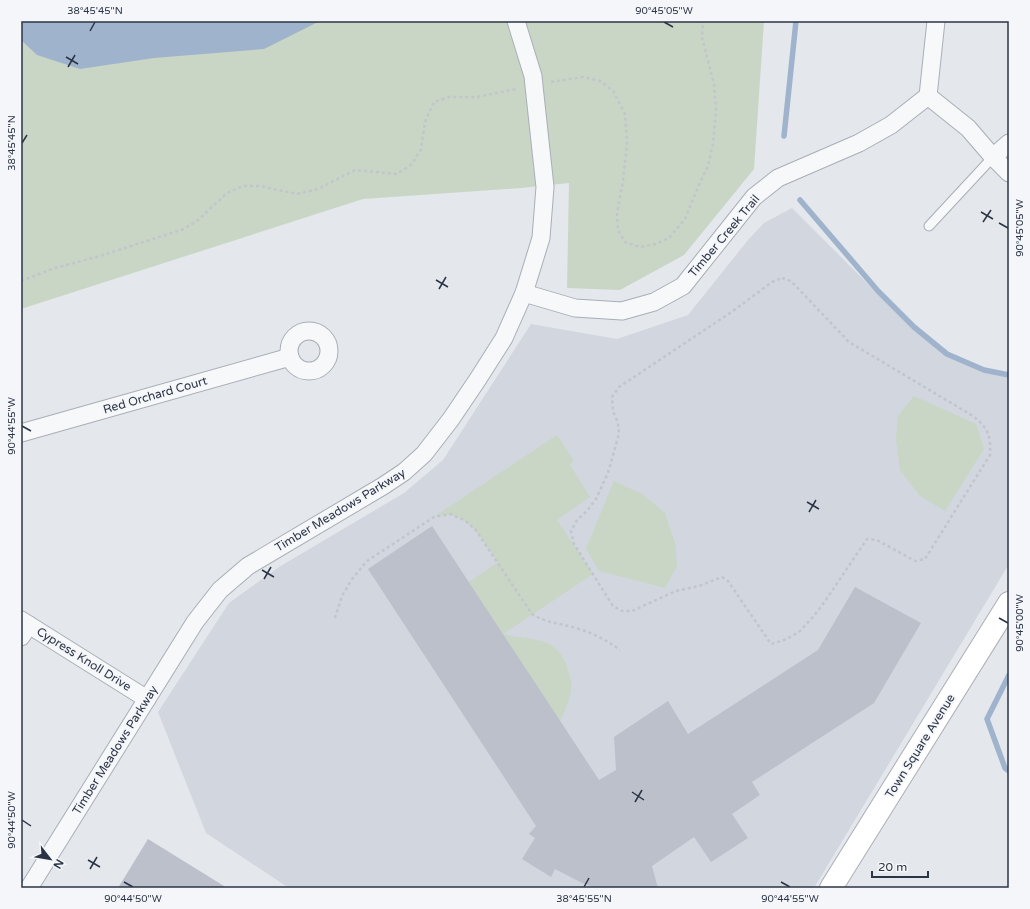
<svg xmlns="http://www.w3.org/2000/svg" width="1030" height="909" font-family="'Varela Round',sans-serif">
<rect width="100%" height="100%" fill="#e4e7ec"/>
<path fill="#d2d6de" d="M792 208 877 293 914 328 946 355 982 371 1009 377V564L814 888H289L206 833 158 712 229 603 279 567 404 493 443 460 531 324 617 339 688 315 748 240 764 223Z"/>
<g fill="#c9d6c5">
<path d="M21 21H764L754 169 684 255 620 290 567 288 569 183 521 188 363 199 21 309Z"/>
<path d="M914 396 976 424 984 449 945 511 920 496 900 470 896 439 898 416Z"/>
<path d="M557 435 574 461 570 465 590 497 557 520 593 574 503 634C518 638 534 637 549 644 556 647 562 655 565 662 576 687 571 697 560 721L469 582 498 562C487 547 471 516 450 515 445 514 439 516 434 517Z"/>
<path d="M614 481 642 494 665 513 675 543 677 566 665 588 599 571 586 549Z"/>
</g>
<path fill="#9fb4cc" d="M21 21H320L264 49 154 58 80 69 37 55 21 40Z"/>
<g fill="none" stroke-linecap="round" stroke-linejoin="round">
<g stroke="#9fb4cc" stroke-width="5.5">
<path d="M784 136 796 21"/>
<path d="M800 200 878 291 914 327 947 354 984 370 1009 375"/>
<path d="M1009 675 987 719 1005 768 1009 771"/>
</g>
</g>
<g fill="#bbc0ca">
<path d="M432 526 599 780 616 770 614 737 668 701 688 734 818 650 855 587 921 623 874 703 752 782 760 795 732 814 748 838 711 862 694 837 652 866 658 888H595L580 882 555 869 551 877 522 859 535 838 529 834 536 826 368 569Z"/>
<path d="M148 839 224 886 223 888H118Z"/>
</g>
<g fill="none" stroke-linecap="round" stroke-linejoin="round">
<g stroke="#a9aeb7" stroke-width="11">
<path id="lane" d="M929 226 993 157"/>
</g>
<g stroke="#a9aeb7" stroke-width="19">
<g id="street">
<path d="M928 96 968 128 993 157 1009 173"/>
<path d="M993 157 1009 143"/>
<path d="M524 293 575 308 622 311 654 302 683 286 754 197 778 178 859 143 891 125 928 96 936 21"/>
<circle cx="309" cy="351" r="20"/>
<path d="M21 433 290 357"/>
<path d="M21 620 147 699"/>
<path d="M21 637 29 625"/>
<path d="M29 888 195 622 220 590 248 566 383 486 404 472 424 454 451 419 478 379 504 338 524 293 541 238 545 187 534 86 533 76 516 21"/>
</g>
</g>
<g stroke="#a9aeb7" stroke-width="24">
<path id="secondary" d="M831 888 1009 603"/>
</g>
<g stroke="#c2c5cb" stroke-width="2.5" stroke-dasharray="3 3" stroke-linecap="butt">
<path d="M551 82 583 77 600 81 613 91 625 114 627 143 623 181 617 214 618 230 625 242 640 247 656 244 669 238 685 219 698 187 708 166 713 144 716 110 714 84 702 38 703 21"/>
<path d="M782 278 791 281 849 342 973 416C988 428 991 435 990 455L925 559 915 561 877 540 867 539 821 607 812 618 800 631 792 636 782 641 771 644 728 581 722 577 699 586 676 591 632 611H622L613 606 574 544 571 531 577 520 587 511 596 499 608 473 619 434 618 423 613 411 612 397 619 387 733 311 772 282Z"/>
<path d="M21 281 55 268 100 256 184 229 198 220 227 193 243 186H260L297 194 318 189 355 170 397 174 412 164 421 149 425 122 434 102 449 97H477L516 89"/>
<path d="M335 618 342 596 352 579 367 561 434 517 450 514 464 520 475 529 532 614C548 624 562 623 579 629 595 634 606 640 620 650"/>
</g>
<use href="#lane" stroke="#f7f8fa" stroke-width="9"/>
<use href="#street" stroke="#f7f8fa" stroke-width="17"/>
<use href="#secondary" stroke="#fff" stroke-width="22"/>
</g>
<path fill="none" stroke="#2b3445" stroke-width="1.5" d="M664 22 673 27M90 31 95 22M66 57 78 64M68 67 75 55M22 143 27 135M981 212 993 219M983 222 991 210M999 223 1008 228M436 280 448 287M439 289 446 277M22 426 31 431M807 502 819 509M809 512 816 500M262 570 274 577M264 579 271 567M999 618 1008 623M632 792 644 800M635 802 642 790M22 820 31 826M88 860 100 867M90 869 97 857M124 882 133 887M781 882 790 887M584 887 589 878"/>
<g text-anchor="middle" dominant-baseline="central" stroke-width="3.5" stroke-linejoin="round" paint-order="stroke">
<g font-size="12" fill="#2b3445" stroke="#f4f6f9">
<text transform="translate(724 236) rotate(-50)">Timber Creek Trail</text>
<text transform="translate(155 395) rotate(-16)">Red Orchard Court</text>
<text transform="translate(340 510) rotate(-31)">Timber Meadows Parkway</text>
<text transform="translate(84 659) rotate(32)">Cypress Knoll Drive</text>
<text transform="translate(920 746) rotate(-58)">Town Square Avenue</text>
<text transform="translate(115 750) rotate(-58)">Timber Meadows Parkway</text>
</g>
</g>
<rect width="1030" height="909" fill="none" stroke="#f4f6f9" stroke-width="44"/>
<g transform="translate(50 859) rotate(121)" stroke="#f4f6f9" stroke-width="3" paint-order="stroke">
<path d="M0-3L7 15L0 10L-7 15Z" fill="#2b3445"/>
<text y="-6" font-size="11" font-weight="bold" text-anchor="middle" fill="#2b3445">N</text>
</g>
<path d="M872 871v6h56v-6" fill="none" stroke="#2b3445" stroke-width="2"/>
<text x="878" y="871" font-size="12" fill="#2b3445" stroke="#f4f6f9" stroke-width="3" paint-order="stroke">20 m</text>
<rect x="22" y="22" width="986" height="865" fill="none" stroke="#2b3445" stroke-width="1.5"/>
<g font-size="10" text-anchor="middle" fill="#2b3445">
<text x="95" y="14">38°45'45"N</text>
<text x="664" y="14">90°45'05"W</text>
<text transform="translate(11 143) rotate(-90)" y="4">38°45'45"N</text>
<text transform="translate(1019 228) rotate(-90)" y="4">90°45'05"W</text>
<text transform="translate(11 426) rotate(-90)" y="4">90°44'55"W</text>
<text transform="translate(1019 623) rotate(-90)" y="4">90°45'00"W</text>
<text transform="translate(11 820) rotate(-90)" y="4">90°44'50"W</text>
<text x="133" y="902">90°44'50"W</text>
<text x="584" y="902">38°45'55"N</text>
<text x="790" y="902">90°44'55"W</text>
</g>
</svg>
